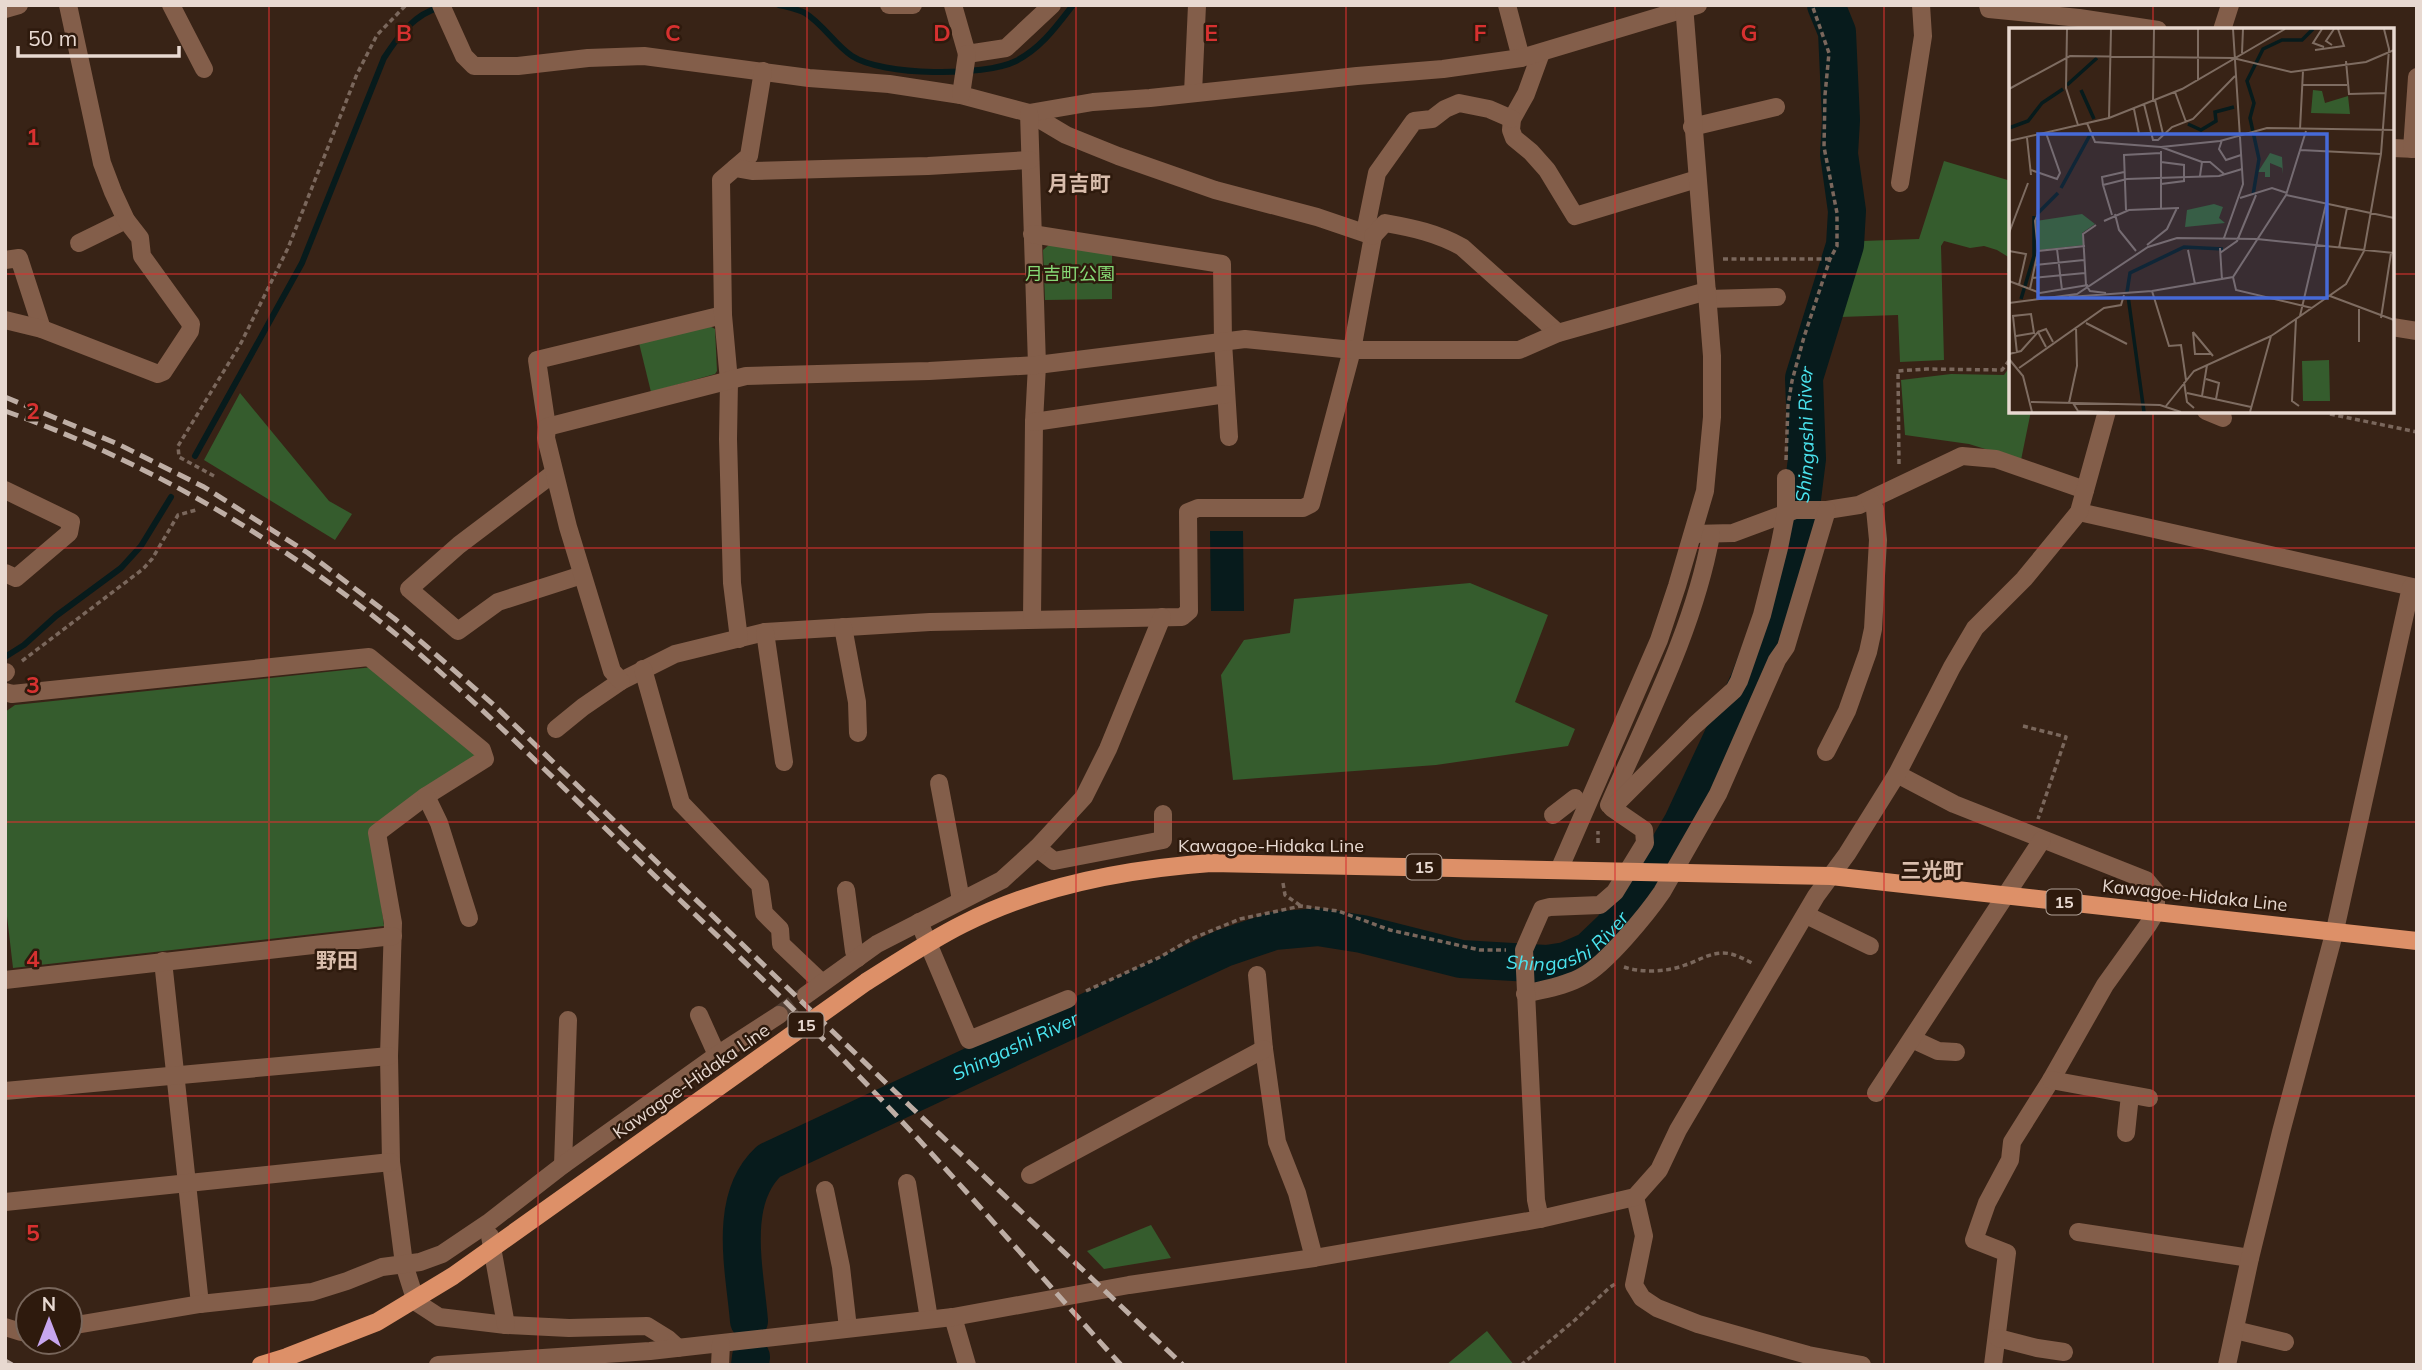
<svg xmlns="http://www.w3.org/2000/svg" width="2422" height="1370" font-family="Mulish,'Noto Sans JP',sans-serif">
<rect width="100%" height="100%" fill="#382316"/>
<g fill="#355c2d">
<path d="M1944 161 2011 181V273L2007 272 2010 258 1997 250 1984 246 1970 248 1944 241 1941 246 1944 360 1900 362 1898 315 1840 317 1862 241 1919 239Z"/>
<path d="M1050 244 1112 254V299L1045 300 1043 250Z"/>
<path d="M708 325 715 329 717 371 715 374 651 392 639 343Z"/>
<path d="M2011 365V411H2031L2021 460 1969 444 1905 435 1901 380 1951 374 2004 375Z"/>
<path d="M240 393 329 501 352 514 335 540 204 460Z"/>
<path d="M1470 583 1548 615 1515 702 1575 729 1568 746 1436 765 1233 780 1221 675 1244 640 1290 633 1294 599Z"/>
<path d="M373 667 475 752 474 759 372 830 384 926 13 968 5 899V712L15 705Z"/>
<path d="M1151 1225 1171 1258 1104 1269 1087 1251Z"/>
<path d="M1487 1331 1514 1365H1446Z"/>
</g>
<path fill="#071b1c" d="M1210 531H1243L1244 611H1211Z"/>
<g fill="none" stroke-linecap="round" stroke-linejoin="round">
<g stroke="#071b1c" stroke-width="6">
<path d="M779 5C787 7 798 9 805 13 823 24 835 45 852 56 882 76 984 77 1016 61 1041 48 1056 27 1073 5"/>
<path d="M195 456 302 263 384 58C399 35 414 14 441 7"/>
<path d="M5 657 24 645 56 616 121 568 141 546 171 497"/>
</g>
<g stroke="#071b1c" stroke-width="38">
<path id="s1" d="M749 1321C745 1271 727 1200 769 1161L1224 948 1274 931 1318 927 1362 934 1461 959 1547 964 1566 961 1589 951 1612 929 1642 892 1682 824 1749 681 1781 597 1800 515 1807 459 1804 378 1845 245 1847 211 1839 154 1841 120 1837 32 1826 5"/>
<path d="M750 1365 751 1357"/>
</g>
<path stroke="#523e32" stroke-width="18" stroke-dasharray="18 9" stroke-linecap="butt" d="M779 1015 806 995"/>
<g stroke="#7a675c" stroke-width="3.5" stroke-dasharray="5 3.5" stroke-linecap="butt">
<path d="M1723 259H1830"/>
<path d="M2330 414 2417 432"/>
<path d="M1786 460 1788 405 1792 381 1804 337 1830 259 1837 246V213L1824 147 1825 95 1829 53 1812 5"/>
<path d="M1899 464 1898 371 1926 369 2002 370 2011 358"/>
<path d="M214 476 179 457 178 446 241 343 288 248 357 74 377 35 406 5"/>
<path d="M22 661 143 569 152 559 178 515 196 510"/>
<path d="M2023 726 2066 737 2038 819"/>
<path d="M1598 843V831"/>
<path d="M1283 883 1285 895 1301 906"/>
<path d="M1624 967C1641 973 1668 972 1685 965 1698 961 1709 953 1723 953 1734 953 1744 959 1754 964"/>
<path d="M1086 991 1160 957 1191 939 1240 919 1301 906 1338 911 1390 930 1480 950H1506"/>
<path d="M1521 1365 1575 1320 1610 1287 1617 1283"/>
</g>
<g stroke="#835e4a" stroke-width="18">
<path d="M171 5 204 69"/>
<path d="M441 5 464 56 474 66H518L588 58 644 56 809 78 889 84 961 95 1029 113 1066 135 1118 156 1215 190 1317 217 1373 236 1352 350 1311 504 1303 508H1198L1188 512 1189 611 1182 617 930 622 765 632 675 654 621 681 583 707 556 729"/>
<path d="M889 5H913"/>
<path d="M953 5 967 54 1006 48 1052 5"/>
<path d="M1507 5 1521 58"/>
<path d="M1988 5 1989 9 2079 18 2158 30"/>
<path d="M5 9 19 5"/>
<path d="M2222 30 2230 5"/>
<path d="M1541 53 1526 94 1512 119 1511 130 1514 138 1531 152 1547 170 1575 216 1697 179"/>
<path d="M1193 93 1197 5"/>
<path d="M961 95 967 54"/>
<path d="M1029 113 1093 102 1150 98 1357 76 1443 69 1521 58 1698 5"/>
<path d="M1029 113 1037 365 1034 422 1032 619"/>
<path d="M1692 127 1776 107"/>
<path d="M2392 148 2417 149"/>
<path d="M2412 149 2417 77"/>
<path d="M735 168 749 156 763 71"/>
<path d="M1900 183 1923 36 1921 5"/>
<path d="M1365 232 1377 173 1414 121 1432 119 1445 109 1459 103 1489 109 1512 119"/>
<path d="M1032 234 1222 264 1223 342 1229 437"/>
<path d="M1373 236 1385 223C1413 228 1437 233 1462 247L1558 333"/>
<path d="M79 243 126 220"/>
<path d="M5 260 19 258 42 329"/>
<path d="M1708 299 1777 297"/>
<path d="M5 320 42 329 158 374 163 372 190 331 191 324 142 256 140 238 126 220 113 192 102 163 68 5"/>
<path d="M2392 327 2417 331"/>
<path d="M2206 411 2223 418"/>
<path d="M1034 422 1226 394"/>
<path d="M547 427 537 360 723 315"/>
<path d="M554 473 459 545 409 589 458 631 498 602 582 575"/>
<path d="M5 490 71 522 69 533 16 578 5 573"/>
<path d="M2079 512 2417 588"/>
<path d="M1693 534 1733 533 1795 510H1827L1859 505 1962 456 1996 459 2085 490"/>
<path d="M843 627 857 702 858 733"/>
<path d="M765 632 784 762"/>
<path d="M739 639 732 583 728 439 729 381 723 315 721 180 735 168 752 171 928 166 1030 160"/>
<path d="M643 669 681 803 760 885 764 913 780 929 781 944 821 982"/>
<path d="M5 673 6 672"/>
<path d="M621 681 612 671 568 527 546 438 547 427 746 376 929 371 1037 365 1245 339 1352 350H1519L1558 333 1707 291"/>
<path d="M5 692 12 694 369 657 482 750 485 759 426 796 377 833 393 923 389 1056 391 1162 404 1264 416 1302 439 1317 506 1325 569 1328 647 1326 668 1339 678 1348"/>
<path d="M1826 752 1847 711 1868 652 1873 629 1878 540 1875 509 1870 500"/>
<path d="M1897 774 1954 804 2146 880 2156 892V912L2148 925 2105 985 2051 1080 2012 1142 2010 1160 1987 1203 1974 1240 2007 1253 1993 1365"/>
<path d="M939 783 961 900"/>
<path d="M426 796 439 823 469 918"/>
<path d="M1609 805C1647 718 1694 629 1711 535"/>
<path d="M1553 815 1575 798"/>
<path d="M1037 848 1054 861 1163 840V814"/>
<path d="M1559 870 1659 640 1677 586 1705 491 1712 417V356L1684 5"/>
<path d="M846 890 854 951 858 958"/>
<path d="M1806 915 1870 946"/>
<path d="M919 922 969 1040 1068 999"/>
<path d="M163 961 200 1304"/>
<path d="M1257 975 1264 1049 1277 1142 1297 1193 1314 1258"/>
<path d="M5 980 393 936"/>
<path d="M1525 994C1544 989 1566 986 1583 976 1606 964 1647 914 1662 892L1718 794 1777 660 1786 647 1827 510"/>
<path d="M806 995 877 944 1002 880 1037 848 1084 797 1108 749 1162 617"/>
<path d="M699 1015 717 1055"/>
<path d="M1912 1039 1938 1051 1956 1052"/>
<path d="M2051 1080 2149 1098"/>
<path d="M5 1091 389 1056"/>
<path d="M1876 1093 2042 840"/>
<path d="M2126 1133 2130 1095"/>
<path d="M563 1165 568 1020"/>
<path d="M1030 1175 1264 1049"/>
<path d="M907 1183 929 1319"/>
<path d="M825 1190 841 1267 848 1328"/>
<path d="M1635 1197 1644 1236 1634 1285 1642 1298 1657 1308 1698 1324 1808 1355 1862 1365"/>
<path d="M5 1202 391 1162"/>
<path d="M1540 1219 1536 1200 1524 950 1542 909 1550 907 1600 905 1615 892 1645 843 1644 830 1612 808 1695 725 1734 690 1739 681 1762 615 1779 548 1786 513V478"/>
<path d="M2078 1232 2250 1258"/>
<path d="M490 1236 506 1325"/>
<path d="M953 1317 967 1365"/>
<path d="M70 1326 200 1304 312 1292 347 1281 382 1267 420 1262 442 1254 488 1223 563 1165 717 1055 779 1015"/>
<path d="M5 1327 21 1332 28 1331"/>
<path d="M2235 1330 2285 1342"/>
<path d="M1998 1338 2037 1348 2064 1352"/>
<path d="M438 1365 650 1351 953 1317 1129 1285 1314 1258 1540 1219 1635 1197 1659 1170 1678 1130 1816 896 1847 854 1897 774 1952 667 1975 628 2024 579 2079 512 2107 411"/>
<path d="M720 1365 721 1344"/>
<path d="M2227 1365 2250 1258 2281 1132 2335 930 2411 587"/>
</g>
<path stroke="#dd9068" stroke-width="18" d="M261 1365 287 1357 377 1322 453 1276 866 982C898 962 929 941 963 924 1039 885 1127 869 1211 863L1831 876 2417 941"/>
<g stroke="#beaea5" stroke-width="5" stroke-dasharray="14 7" stroke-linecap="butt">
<path d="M5 397 118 444 204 487 308 553 395 619 494 705 910 1106 1183 1365"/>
<path d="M5 411C146 461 276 537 392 631 476 700 553 778 632 854 714 933 798 1011 876 1094 960 1182 1039 1275 1121 1365"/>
<path d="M5 1361 12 1365"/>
</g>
</g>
<path fill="none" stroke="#d73130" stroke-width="2" stroke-opacity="0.55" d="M269 5V1365M538 5V1365M807 5V1365M1076 5V1365M1346 5V1365M1615 5V1365M1884 5V1365M2153 5V30M5 274H2011M2392 274H2417M2153 411V1365M5 548H2417M5 822H2417M5 1096H2417"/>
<g text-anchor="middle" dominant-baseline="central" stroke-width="5" stroke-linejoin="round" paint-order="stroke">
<g fill="#2e1a0d" stroke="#b0a096" stroke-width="2">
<rect x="1406.5" y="854.5" width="35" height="25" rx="5"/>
<rect x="2046.5" y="889.5" width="35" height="25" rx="5"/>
<rect x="788.5" y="1012.5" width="35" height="25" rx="5"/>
</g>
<g font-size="16" font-weight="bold" fill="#e8d9d1">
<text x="1424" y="867">15</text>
<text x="2064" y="902">15</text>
<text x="806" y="1025">15</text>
</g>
<g font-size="18" fill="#86d975" stroke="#2e1a0d">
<text x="1070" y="273">月吉町公園</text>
</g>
<g font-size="18" fill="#e8d9d1" stroke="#2e1a0d">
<text x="1271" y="845">Kawagoe-Hidaka Line</text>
<text transform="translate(2195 895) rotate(6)">Kawagoe-Hidaka Line</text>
<text transform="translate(691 1081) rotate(-35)">Kawagoe-Hidaka Line</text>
</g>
<g font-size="19" font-style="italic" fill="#4be4ef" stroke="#2e1a0d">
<text stroke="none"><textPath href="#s1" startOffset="1615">Shingashi River</textPath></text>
<text stroke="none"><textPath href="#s1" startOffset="1027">Shingashi River</textPath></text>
<text stroke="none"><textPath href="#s1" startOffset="439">Shingashi River</textPath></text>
</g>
<g font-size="21" font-weight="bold" fill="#d9bdac" stroke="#2e1a0d">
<text x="1079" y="183">月吉町</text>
<text x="1932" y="870">三光町</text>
<text x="337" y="960">野田</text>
</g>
</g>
<g transform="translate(2009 28)">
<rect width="385" height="385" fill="#382316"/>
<path d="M304 62 313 63 316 75 339 68 341 86 302 85ZM261 125 273 129 274 146 273 140 261 135V149H256V144H249ZM205 176 214 179 210 190 216 195 176 199 178 182ZM73 186 86 196 73 205 75 217 30 222 27 193ZM320 332 321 373H294L293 333Z" fill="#355c2d"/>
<path fill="none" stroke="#071b1c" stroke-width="3.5" d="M58 57 88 30M72 62 85 91M179 96 192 102 207 93 206 84 225 79M0 100 19 93 33 75 54 61M52 160 81 107M244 167 250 131 241 90 245 75 238 53 254 21 273 12H293L304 1M29 185 49 165M118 264 121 245 175 219 214 221M119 268 135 384M12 271 25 228V188"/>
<path fill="none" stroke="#7e6c61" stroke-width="2" d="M58 1 57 60 69 97M313 1 304 15 315 19M323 17 317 13 325 1M306 22 335 18 329 1M233 25 234 1M337 33 340 66 377 65M189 53V1M293 57H338M0 61 61 28 224 30 282 44 357 34 385 22M166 64 177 94M146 72 154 106M144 73 145 1M135 76 144 112H149L163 99 184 91 226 48M125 81 130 106 142 105M100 90 102 1M78 95 86 114 152 119 193 134 191 148M291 101 294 43M81 105 130 106M18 110 22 147M213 112 210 121 217 132 232 127M0 113 100 90 173 61 276 1M152 119 211 113 258 100 385 102M291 122 372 126M152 123V180M152 134 175 137V153L152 156M193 134H201L215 146M22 142 48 151 51 145 37 105M94 157 93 149 115 144M277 167 385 190M231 170 263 160 278 165M117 182 115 127 152 125M106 186 110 202 127 223M103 187 94 157 118 151 210 148 233 141M95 193 120 182 170 180M87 197 74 206 77 257 81 263 97 265M0 205 19 155M215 210 234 156 224 1M138 217 158 201 168 180M211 220 213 252M330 220 338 180M48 221 53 262M179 222 186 256M0 223 17 226 10 257M29 223 26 193 29 186M355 223 372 126 380 21 375 1M211 225 228 213 247 167M26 237 75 232M224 249 227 262 303 280M23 250 76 245M0 253 31 265 79 257M21 261 29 223 76 218M143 263 160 318 172 317 177 352M321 268 385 292M60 269 143 263 224 249 277 167 297 103M0 275 68 266 139 219 168 210 248 211 385 225M291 288 317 176M372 290 382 225M77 295 118 316M29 304 37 301 44 314M184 304 186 326H203M184 304 204 328M7 308 25 305 22 286 4 288 8 325M350 314V281M0 326 12 323 29 304 37 319M0 331 14 348 23 384M10 340 95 280 112 277 115 267M197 351 210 355 207 371M175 354 178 374 185 380M178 365 242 379M193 368 198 337M22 374 151 377 172 384M60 375 68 338 67 299M64 375 69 383 100 384M157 378 185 343 262 308M290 378 283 373 287 291 337 256 355 223M241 384 262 308 287 291"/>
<path fill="#466ad7" fill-opacity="0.15" stroke="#466ad7" stroke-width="3.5" d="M29 106H318V270H29Z"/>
<rect width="385" height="385" fill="none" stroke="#e8d9d1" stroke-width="3.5"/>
</g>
<g font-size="23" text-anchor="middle" font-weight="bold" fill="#d73130" stroke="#2e1a0d" stroke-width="5" stroke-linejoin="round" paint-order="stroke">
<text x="404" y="41">B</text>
<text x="673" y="41">C</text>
<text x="942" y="41">D</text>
<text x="1211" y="41">E</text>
<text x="1480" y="41">F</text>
<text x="1749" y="41">G</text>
<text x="33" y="145">1</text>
<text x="33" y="419">2</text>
<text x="33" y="693">3</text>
<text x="33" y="967">4</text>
<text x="33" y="1241">5</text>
</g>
<rect width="2422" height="1370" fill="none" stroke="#e8d9d1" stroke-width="14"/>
<g transform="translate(49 1321)"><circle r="33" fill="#2e1a0d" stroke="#78665b" stroke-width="2"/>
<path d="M0-5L12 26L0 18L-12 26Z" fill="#c7a6ef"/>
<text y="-10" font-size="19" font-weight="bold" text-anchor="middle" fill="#e8d9d1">N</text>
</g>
<path d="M18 46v10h161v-10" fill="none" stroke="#e8d9d1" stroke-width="3.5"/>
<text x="28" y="46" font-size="21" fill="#e8d9d1" stroke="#2e1a0d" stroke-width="5" paint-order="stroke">50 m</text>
</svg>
